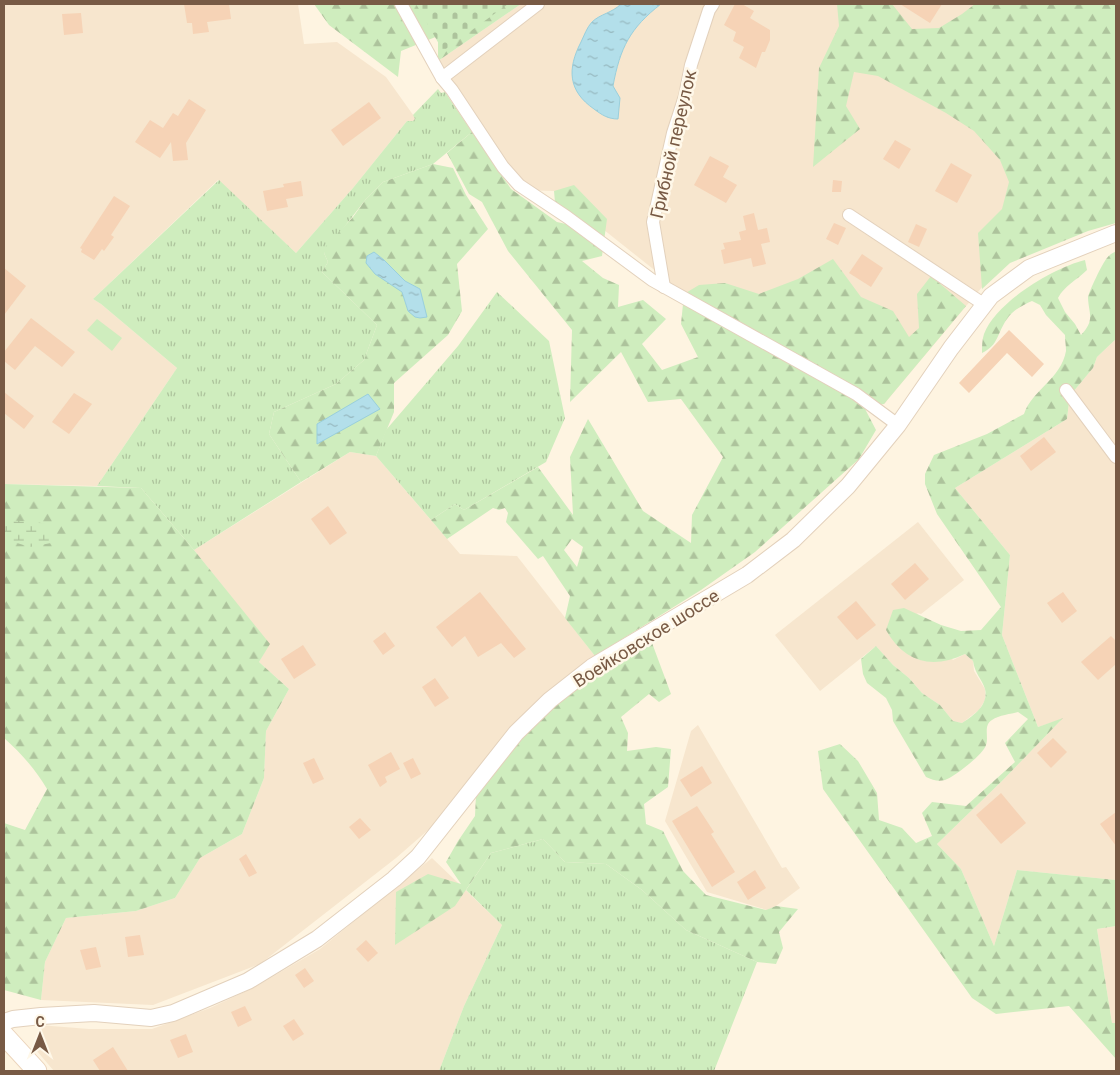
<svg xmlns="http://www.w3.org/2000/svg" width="1120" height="1075" font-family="Roboto,sans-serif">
<defs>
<pattern id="grass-tufts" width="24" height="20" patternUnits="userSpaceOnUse" patternTransform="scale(1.25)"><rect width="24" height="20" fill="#cfedbe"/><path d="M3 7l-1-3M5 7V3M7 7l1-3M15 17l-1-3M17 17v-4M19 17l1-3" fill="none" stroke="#adc39c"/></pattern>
<pattern id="forest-firs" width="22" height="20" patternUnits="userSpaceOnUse" patternTransform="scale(1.25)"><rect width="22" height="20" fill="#cfedbe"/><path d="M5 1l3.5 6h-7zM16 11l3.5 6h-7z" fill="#adc39c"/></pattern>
<pattern id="wetland-marsh" width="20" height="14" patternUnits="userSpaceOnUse" patternTransform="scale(1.25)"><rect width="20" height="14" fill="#cfedbe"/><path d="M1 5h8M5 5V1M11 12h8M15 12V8" fill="none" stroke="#adc39c"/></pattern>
<pattern id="cemetery-stones" width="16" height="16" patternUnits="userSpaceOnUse" patternTransform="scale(1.25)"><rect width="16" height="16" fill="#cfedbe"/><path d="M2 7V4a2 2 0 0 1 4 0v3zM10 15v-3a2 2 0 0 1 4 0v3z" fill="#adc39c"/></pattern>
<pattern id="water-ripples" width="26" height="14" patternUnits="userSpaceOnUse" patternTransform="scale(1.25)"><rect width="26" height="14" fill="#b3dfea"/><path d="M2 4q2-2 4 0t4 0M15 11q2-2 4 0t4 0" fill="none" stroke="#96b8bf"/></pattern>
</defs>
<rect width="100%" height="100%" fill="#fef4e1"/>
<g fill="#f7e6ce">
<path d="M4 4H298L304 44 337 42 386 77 416 119 413 121H407L353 188 296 253 218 180 93 299 101 304 177 368 97 486 4 484Z"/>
<path d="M521 4H1116L1003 262 884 404 701 307 555 191 518 190 438 61Z"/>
<path d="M1116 339V880L1017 870 994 946 961 869 937 844 1002 781 1062 719 1038 727 1002 635 1010 555 955 488 1067 419 1069 402 1073 392 1093 368 1097 357Z"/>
<path d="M350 452 376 456 460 554 517 556 595 656 450 811 396 858 260 964 153 1005 41 1000 45 962 66 918 136 911 175 898 200 858 242 834 264 778 266 731 289 689 259 662 269 644 194 550Z"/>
<path d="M918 522 964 580 921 614 917 613 953 660 965 654 973 661 974 671 985 689V700L979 710 962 723 953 721 940 705 922 693 909 678 893 665 876 646 820 691 775 635Z"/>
<path d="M698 725 782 868 786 867 800 888 776 906 767 910 707 892 665 821 691 731Z"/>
<path d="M432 858 502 925 464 1006 439 1071H54L36 1050 39 1025 89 1029H152L210 1008 253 988 320 949Z"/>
<path d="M1116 926V1023H1112L1097 929Z"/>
</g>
<g fill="url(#grass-tufts)">
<path d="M438 89 441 93 445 92 472 132 433 164 383 182 366 199 324 253 328 262 322 272 377 325 364 360 336 384 274 412 269 434 301 482 194 550 141 488 97 486 177 368 101 304 93 299 219 180 296 253 353 188 407 121H413L415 119 413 115Z"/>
<path d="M497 292 549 341 565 418 546 462 464 510 455 504 431 520 376 456 386 430 458 346Z"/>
<path d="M543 839 565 862 606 864 642 890 686 930 757 962 714 1071H439L464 1006 502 925 466 890 491 853Z"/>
</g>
<g fill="url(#forest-firs)" fill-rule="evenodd">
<path d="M314 4H521L438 61V36L401 51 398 77 329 25Z"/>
<path d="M837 4H892L912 29 939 28 962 14 975 4H1116V223L1088 231 1010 263 982 289 978 233 1002 209 1009 182 1000 160 974 131 946 113 878 76 854 72 846 106 860 129 813 167 819 68 839 26Z"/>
<path d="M472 132 511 189 557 222 566 224 556 214 554 191 574 185 607 219 602 256 582 261 603 278 619 285 618 307 643 300 666 319 642 344 662 370 698 357 681 324 684 294 699 285 725 283 759 294 798 279 833 259 861 297 893 311 909 337 919 328 917 294 931 276 966 306 884 404 864 407 876 430 859 459 755 552 701 590 595 656 565 618 570 596 543 556 538 559 506 522 508 513 505 508 499 510 493 508 447 539 431 520 455 504 464 510 538 467 573 515 570 457 588 419 643 511 691 543 692 515 723 457 681 399 648 402 621 352 570 402 572 330 508 251 482 202 469 194 447 153ZM572 539 583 547 577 567 564 550Z"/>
<path d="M433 164 453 168 466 195 488 229 457 264 462 311 448 335 394 383V412L376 456 350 452 301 482 269 434 274 412 336 384 364 360 377 325 322 272 328 262 324 253 326 246 353 217 366 199 383 182ZM375 253 384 260 405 281 420 289 408 311 402 292 367 256Z"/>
<path d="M1116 251V339L1097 357 1093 368 1073 392 1069 402 1067 419 955 488 1010 555 1002 635 1038 727 1063 718 1002 781 937 844 961 869 994 946 1017 870 1116 880V926L1097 929 1112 1023H1116V1059L1069 1006 996 1014 972 998 823 789 818 751 840 744 858 761 877 793 879 820 902 828 916 843 932 836 922 813 932 802 966 806 1015 762 1005 743 1028 719 1018 712C1011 714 999 715 992 720 983 725 989 737 986 745 984 754 954 777 945 780 938 782 933 780 926 777L893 721 892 710 886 698 867 683 863 674 861 659 876 646 893 665 909 678 922 693 940 705 953 721 962 723C973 716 989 705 985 689 982 679 975 674 973 661L965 654C932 670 904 662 886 630L893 610 904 608 941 625 961 631 981 630 1001 607 937 514 925 484V474L934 455 987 434 1024 414C1032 390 1061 379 1066 351 1066 346 1065 340 1065 335L1046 315 1040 305 1032 301C1023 305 1013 310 1007 319 997 333 999 345 982 353 982 346 982 340 984 334 996 302 1053 268 1085 260L1087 270C1077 280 1064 286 1058 298L1065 312 1075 324 1081 335C1095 320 1089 315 1088 298 1088 293 1103 262 1107 258 1109 255 1113 253 1116 251Z"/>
<path d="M4 484 141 488 194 550 270 644 259 662 289 689 266 731 264 778 242 834 200 858 175 898 136 911 66 918 45 962 41 1000 4 990V823L25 830 47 789C36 770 21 753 4 738Z"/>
<path d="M652 643 671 694 659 702 649 694 621 717 628 733 627 751 656 747 671 749 668 787 644 804 646 824 663 831 683 871 706 895 766 910 776 906 798 909 779 932 783 948 776 964 757 962 686 930 642 890 606 864 565 862 543 839 491 853 455 906 395 945 396 892 428 874 461 884 446 862 458 841 475 816 476 795 514 745 576 685 643 644Z"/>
</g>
<path fill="url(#wetland-marsh)" d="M4 520 36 522 51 525V543L30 547 4 539Z"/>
<path fill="url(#cemetery-stones)" d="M416 4H508L443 51Z"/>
<path fill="#cfedbe" d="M97 319 122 338 112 351 87 330Z"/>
<g fill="url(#water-ripples)" stroke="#99cfdc">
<path d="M621 4H661C630 28 620 48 613 86L620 98 618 119C608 119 602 115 594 109 568 91 567 69 581 42 584 36 587 27 592 22 600 14 612 13 621 4Z"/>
<path d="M374 252 384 260 405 281 420 289 427 317 420 318 415 317 408 311 402 292 375 274 366 263 367 256Z"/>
<path d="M368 394 380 409 317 444V424Z"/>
</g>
<g fill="#f6d3b6">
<path d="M184 4H229L231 19 207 22 209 32 193 34 192 23H187Z"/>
<path d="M735 4H742L754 11 750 18 770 30V40L765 52H762L756 68 739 58 744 47 733 41 736 32 724 25Z"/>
<path d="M900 4H942L930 23Z"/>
<path d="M81 13 83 33 64 35 62 14Z"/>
<path d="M189 99 206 110 186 143 188 160 173 161 171 142 160 158 135 142 150 120 163 128 173 113 178 116Z"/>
<path d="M369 102 381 118 343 146 331 130Z"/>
<path d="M895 140 911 149 899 169 883 159Z"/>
<path d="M710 156 729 166 723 177 737 185 726 203 694 185Z"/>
<path d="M951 163 972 175 957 203 935 191Z"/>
<path d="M833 180 842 181 841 192H832Z"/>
<path d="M301 181 303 196 286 199 288 207 267 211 263 191 284 187 283 184Z"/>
<path d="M114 196 130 206 111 235 114 237 104 251 102 249 94 260 81 252 82 249 80 248Z"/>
<path d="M754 213 758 230 767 228 770 242 761 244 766 264 753 267 751 258 724 264 721 250 725 249 723 243 741 240 739 232 746 230 743 216Z"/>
<path d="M834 223 846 228 838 245 826 239Z"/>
<path d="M916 224 927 229 919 247 908 242Z"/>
<path d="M862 254 883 268 871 287 849 273Z"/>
<path d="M4 268 26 286 4 315Z"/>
<path d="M31 318 75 352 62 367 35 346 15 370 4 361V352Z"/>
<path d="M1009 330 1044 364 1032 377 1007 353 969 393 959 383Z"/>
<path d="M4 392 34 416 24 429 4 413Z"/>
<path d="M74 393 92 404 69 434 52 422Z"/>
<path d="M1044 437 1056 452 1031 471 1020 456Z"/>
<path d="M328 506 347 533 330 545 311 519Z"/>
<path d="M915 563 929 579 905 600 891 584Z"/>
<path d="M480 592 526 649 514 658 501 643 478 657 465 636 452 647 436 627Z"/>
<path d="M1063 592 1077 611 1062 623 1047 603Z"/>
<path d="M856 601 876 625 857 640 837 617Z"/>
<path d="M385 632 395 646 383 655 373 641Z"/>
<path d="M1111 636 1116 641V664L1098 680 1081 662Z"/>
<path d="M303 645 316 665 294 679 281 659Z"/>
<path d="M435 678 449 698 435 707 422 687Z"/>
<path d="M1053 738 1067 752 1051 768 1037 753Z"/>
<path d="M391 752 400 769 385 777 387 782 380 787 368 765Z"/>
<path d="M314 758 324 779 313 784 303 763Z"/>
<path d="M413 758 421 774 411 779 403 763Z"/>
<path d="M702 766 712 783 691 797 680 780Z"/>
<path d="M1001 793 1026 823 1001 844 976 815Z"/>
<path d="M697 806 714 832 711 834 735 872 712 887 672 821Z"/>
<path d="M1116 812V846L1100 824Z"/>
<path d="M360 818 371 830 359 839 349 827Z"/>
<path d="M246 854 257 873 249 877 239 859Z"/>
<path d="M755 870 766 888 748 900 737 882Z"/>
<path d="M140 935 144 955 128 957 125 937Z"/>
<path d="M366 940 378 953 368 962 356 949Z"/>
<path d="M96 947 101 967 86 970 80 950Z"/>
<path d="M305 968 314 981 304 988 295 975Z"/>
<path d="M245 1006 252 1020 238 1027 231 1012Z"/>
<path d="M294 1019 304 1034 293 1041 283 1026Z"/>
<path d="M186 1034 193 1052 178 1058 170 1040Z"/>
<path d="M113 1047 128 1071H100L93 1060Z"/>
</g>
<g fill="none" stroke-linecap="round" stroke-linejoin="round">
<g stroke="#e3d1bc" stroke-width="14">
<g id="minor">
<path d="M401 4 442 78 452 90 503 167 519 185 567 217 652 280 856 394 898 425"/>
<path d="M442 78 538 4"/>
<path d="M849 215 985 305"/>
<path d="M664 287 653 222 673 133 685 96 691 65 709 10 713 4"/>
<path d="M1066 390 1116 457"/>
</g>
</g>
<g stroke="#e3d1bc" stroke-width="18">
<path id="tertiary" d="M4 1022 13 1019 41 1016 94 1013 151 1018 173 1013 248 981 317 939 394 879 418 857 516 733 550 700 592 667 747 575 793 540 848 486 898 425 951 348 991 296 1029 268 1116 233"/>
</g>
<g stroke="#ebd4bb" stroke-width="21">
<path id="secondary" d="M4 1035 37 1071"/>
</g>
<use href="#minor" stroke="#fff" stroke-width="12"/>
<use href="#tertiary" stroke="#fff" stroke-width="16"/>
<use href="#secondary" stroke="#fff" stroke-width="19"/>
</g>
<g text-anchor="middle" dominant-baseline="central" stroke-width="5" stroke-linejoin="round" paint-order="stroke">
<g font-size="18" fill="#785a45" stroke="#fff8e9">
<text transform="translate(673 144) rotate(-77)">Грибной переулок</text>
<text transform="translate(646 638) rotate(-32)">Воейковское шоссе</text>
</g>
</g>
<rect width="1120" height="1075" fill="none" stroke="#785a45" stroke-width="10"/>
<g transform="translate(40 1035)" stroke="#fff8e9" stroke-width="4" paint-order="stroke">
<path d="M0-4L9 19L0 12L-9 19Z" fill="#785a45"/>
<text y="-8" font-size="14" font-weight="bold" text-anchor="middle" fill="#785a45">С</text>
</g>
</svg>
